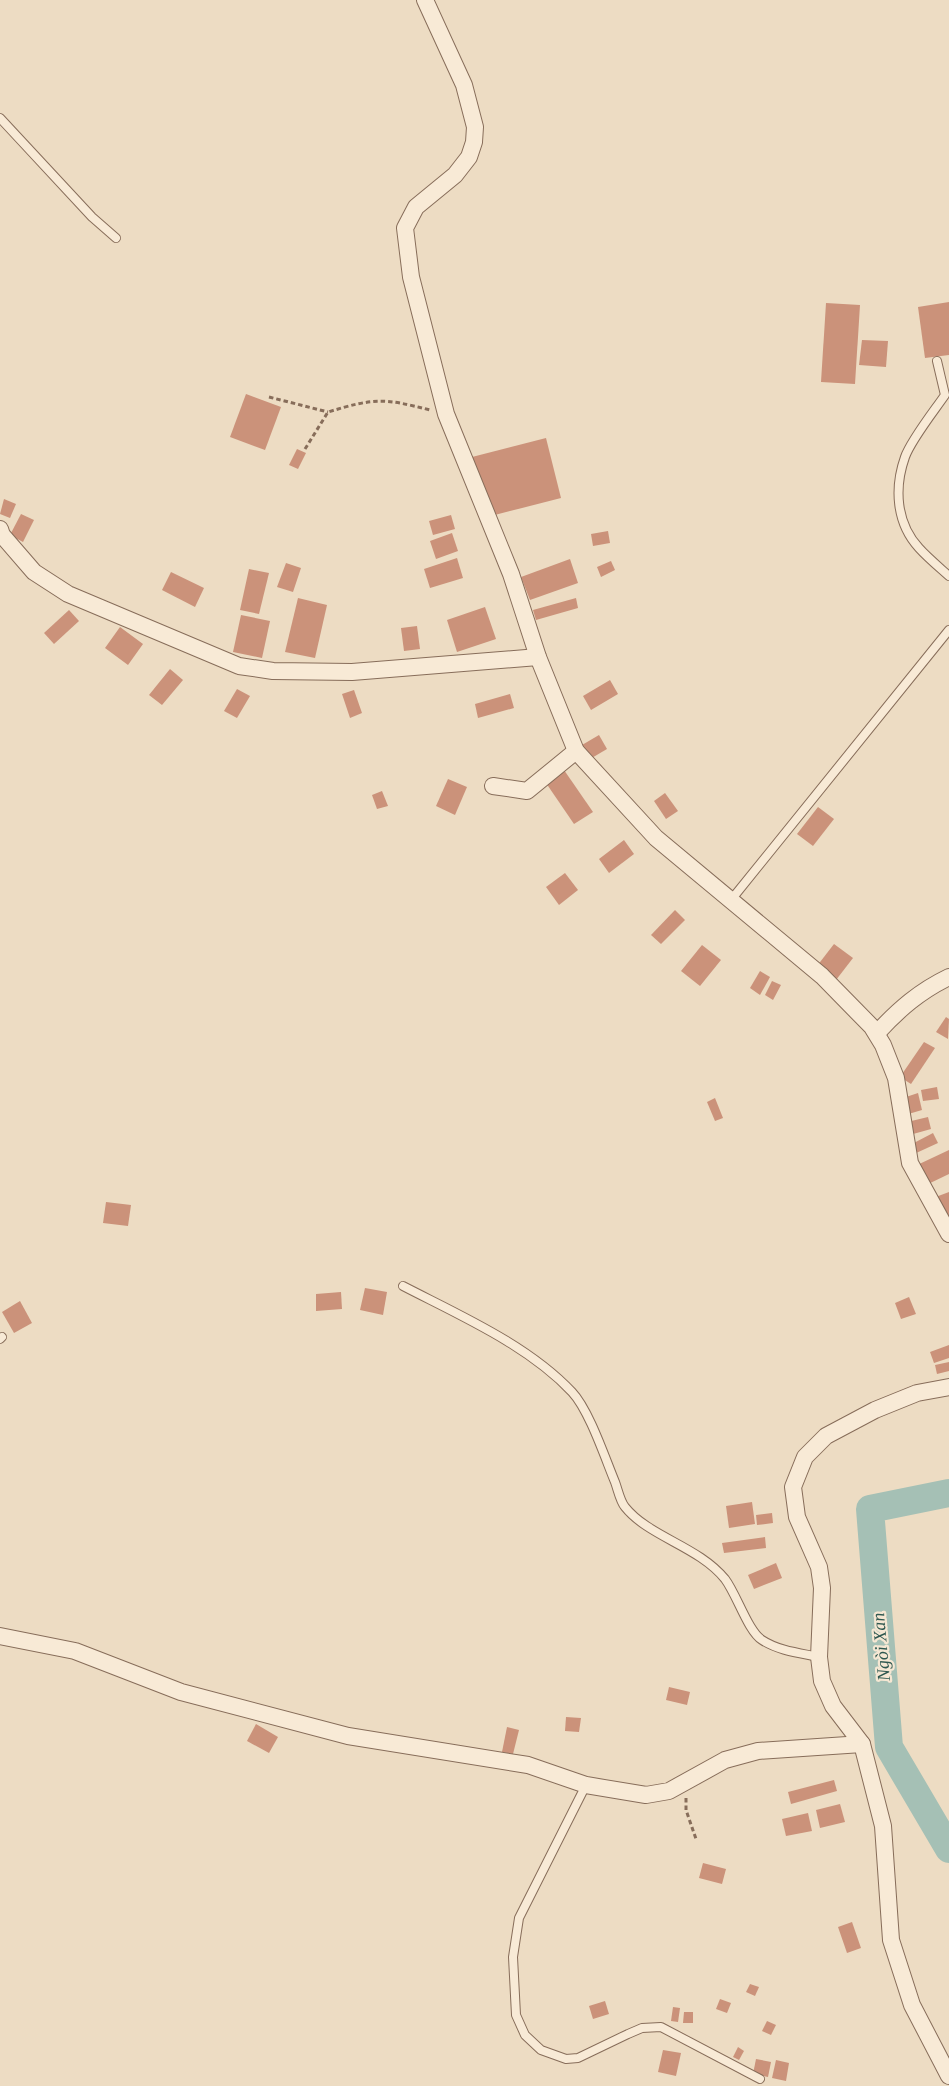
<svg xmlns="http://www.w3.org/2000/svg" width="949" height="2086" font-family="Georgia,serif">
<rect width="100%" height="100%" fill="#eddcc3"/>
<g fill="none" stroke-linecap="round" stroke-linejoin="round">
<path stroke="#a5c0b5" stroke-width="28" d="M949 1493 870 1509 889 1747 949 1849"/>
</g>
<g fill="#cb927a">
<path d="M949 302V355L925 358 918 307Z"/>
<path d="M826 303 860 305 855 384 821 382Z"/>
<path d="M862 340 888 341 886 367 859 365Z"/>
<path d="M246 394 281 407 265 450 230 437Z"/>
<path d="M546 438 561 498 487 517 472 457Z"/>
<path d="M297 449 306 453 298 469 289 465Z"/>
<path d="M4 499 16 504 10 518 0 514Z"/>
<path d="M21 514 34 520 23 542 10 535Z"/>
<path d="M451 515 455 529 433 535 429 521Z"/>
<path d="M608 531 610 543 593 546 591 534Z"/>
<path d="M452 533 458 551 436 559 430 541Z"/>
<path d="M457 558 463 578 430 588 424 569Z"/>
<path d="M570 559 578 583 530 600 521 577Z"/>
<path d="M611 561 615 570 601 577 597 567Z"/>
<path d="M286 563 301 568 293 592 277 587Z"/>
<path d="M249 569 269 573 259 614 240 610Z"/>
<path d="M171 572 204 588 195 607 162 590Z"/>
<path d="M298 598 327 605 315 658 285 652Z"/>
<path d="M576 598 578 608 536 620 533 610Z"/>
<path d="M485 607 496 639 457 652 447 620Z"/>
<path d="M69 610 79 621 54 644 44 633Z"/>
<path d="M241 615 270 621 262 658 233 652Z"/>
<path d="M417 626 420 649 404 651 401 628Z"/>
<path d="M120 627 143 644 128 665 105 648Z"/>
<path d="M170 669 183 680 162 705 149 695Z"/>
<path d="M610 680 618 694 591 710 583 696Z"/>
<path d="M237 689 250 696 237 718 224 711Z"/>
<path d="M354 690 362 713 350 718 342 694Z"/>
<path d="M510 694 514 708 478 718 475 704Z"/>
<path d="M599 735 607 749 590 759 582 745Z"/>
<path d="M564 770 593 812 574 824 546 783Z"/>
<path d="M448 779 467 787 455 815 436 806Z"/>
<path d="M382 791 388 806 377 809 372 795Z"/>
<path d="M665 793 678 811 666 819 654 801Z"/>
<path d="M818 807 834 819 813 846 797 834Z"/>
<path d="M624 840 634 854 609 873 599 859Z"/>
<path d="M565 873 578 890 559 905 546 887Z"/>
<path d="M675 910 685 920 661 944 651 935Z"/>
<path d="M834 944 853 958 836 980 817 966Z"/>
<path d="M702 945 721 960 700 986 681 971Z"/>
<path d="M760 971 770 977 760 995 750 988Z"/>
<path d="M772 981 781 985 773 1000 765 995Z"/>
<path d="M946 1017 949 1019 948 1039 936 1032Z"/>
<path d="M924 1042 935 1048 911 1084 900 1077Z"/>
<path d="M937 1087 939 1099 923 1101 921 1090Z"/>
<path d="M918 1093 922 1110 905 1115 900 1099Z"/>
<path d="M715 1098 723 1118 715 1121 707 1102Z"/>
<path d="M928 1117 931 1129 906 1136 903 1123Z"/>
<path d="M933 1133 938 1143 914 1154 910 1145Z"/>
<path d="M949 1150V1174L924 1186 915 1166Z"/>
<path d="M949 1192V1215L941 1218 933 1198Z"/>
<path d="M106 1202 131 1205 128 1226 103 1223Z"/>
<path d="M365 1288 387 1292 383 1315 360 1310Z"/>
<path d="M341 1292 342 1309 316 1311V1294Z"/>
<path d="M909 1297 916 1314 901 1319 895 1303Z"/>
<path d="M20 1301 32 1323 14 1333 2 1312Z"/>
<path d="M949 1345V1358L934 1363 930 1352Z"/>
<path d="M949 1362V1371L937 1374 935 1365Z"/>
<path d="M752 1502 755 1524 729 1528 726 1506Z"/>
<path d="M772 1513 773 1523 757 1525 756 1515Z"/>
<path d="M765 1537 766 1548 724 1553 722 1543Z"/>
<path d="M776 1563 782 1578 754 1589 748 1575Z"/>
<path d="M669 1687 690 1692 687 1705 666 1700Z"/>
<path d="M566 1717 581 1718 579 1732 565 1731Z"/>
<path d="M256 1724 278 1737 269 1753 247 1741Z"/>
<path d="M507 1727 519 1730 513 1754 502 1752Z"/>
<path d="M834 1780 837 1791 791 1804 788 1792Z"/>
<path d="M840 1804 845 1822 820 1828 816 1810Z"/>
<path d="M808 1813 812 1831 786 1836 782 1819Z"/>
<path d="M703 1863 726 1869 722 1884 699 1878Z"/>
<path d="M852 1922 861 1948 847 1953 838 1927Z"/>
<path d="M750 1984 759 1987 755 1996 746 1992Z"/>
<path d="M720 1999 731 2003 727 2013 716 2009Z"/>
<path d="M605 2001 609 2014 593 2019 589 2006Z"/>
<path d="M673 2007 680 2008 678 2022 671 2021Z"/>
<path d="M684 2012H693V2023H683Z"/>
<path d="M767 2021 776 2025 771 2035 762 2031Z"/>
<path d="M738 2047 744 2051 739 2060 733 2057Z"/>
<path d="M663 2050 681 2053 676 2076 658 2072Z"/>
<path d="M756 2059 771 2062 768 2077 753 2074Z"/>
<path d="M776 2060 789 2063 786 2081 772 2078Z"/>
</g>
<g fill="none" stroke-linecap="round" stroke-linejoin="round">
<g stroke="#876d5a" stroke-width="10">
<g id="service">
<path d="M0 118 92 217 116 238"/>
<path d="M937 361 945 395C934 411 911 440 905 457 894 488 896 523 919 548 928 558 939 567 949 576"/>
<path d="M731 900 949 630"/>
<path d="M403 1286C459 1315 528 1345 572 1392 589 1410 605 1458 615 1482 618 1490 620 1501 625 1507 649 1537 698 1546 725 1579 737 1595 748 1631 762 1640 779 1651 800 1653 819 1657"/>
<path d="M0 1339 2 1337"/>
<path d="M586 1785 519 1918 513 1957 516 2015 525 2035 541 2050 566 2059 578 2058 628 2034 642 2028 661 2027 760 2079"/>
</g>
</g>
<g stroke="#876d5a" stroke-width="18">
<g id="minor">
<path d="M425 0 464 85 475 127 474 142 469 157 455 175 416 207 405 228 411 277 446 414 511 574 538 657 576 751 656 838 822 976 872 1027 883 1045 896 1078 910 1163 949 1234"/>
<path d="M0 529 2 535 34 572 68 594 239 666 273 671 352 672 538 657"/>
<path d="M493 786 527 791 576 751"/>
<path d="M877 1033C899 1009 920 991 949 977"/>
<path d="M949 1387 917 1393 875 1410 826 1436 805 1457 793 1487 797 1517 819 1567 822 1588 819 1657 822 1681 833 1706 862 1744 883 1826 891 1940 912 2005 949 2076"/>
<path d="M0 1636 75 1651 181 1692 348 1736 528 1765 586 1785 646 1795 669 1791 725 1760 758 1751 862 1744"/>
</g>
</g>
<g stroke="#876d5a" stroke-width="3" stroke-dasharray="4.5 3" stroke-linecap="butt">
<path d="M269 397 328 412"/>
<path d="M305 449 328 412C374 398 384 398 430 410"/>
<path d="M686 1798V1810L696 1839"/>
</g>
<use href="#service" stroke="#f8ead6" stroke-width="8"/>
<use href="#minor" stroke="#f8ead6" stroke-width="16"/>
</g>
<g text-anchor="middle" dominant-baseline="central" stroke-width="4.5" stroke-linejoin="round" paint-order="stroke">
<g font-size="18" font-style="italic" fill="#2e574f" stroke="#f5e7d3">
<text transform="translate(881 1647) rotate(-95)">Ngòi Xan</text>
</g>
</g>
</svg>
